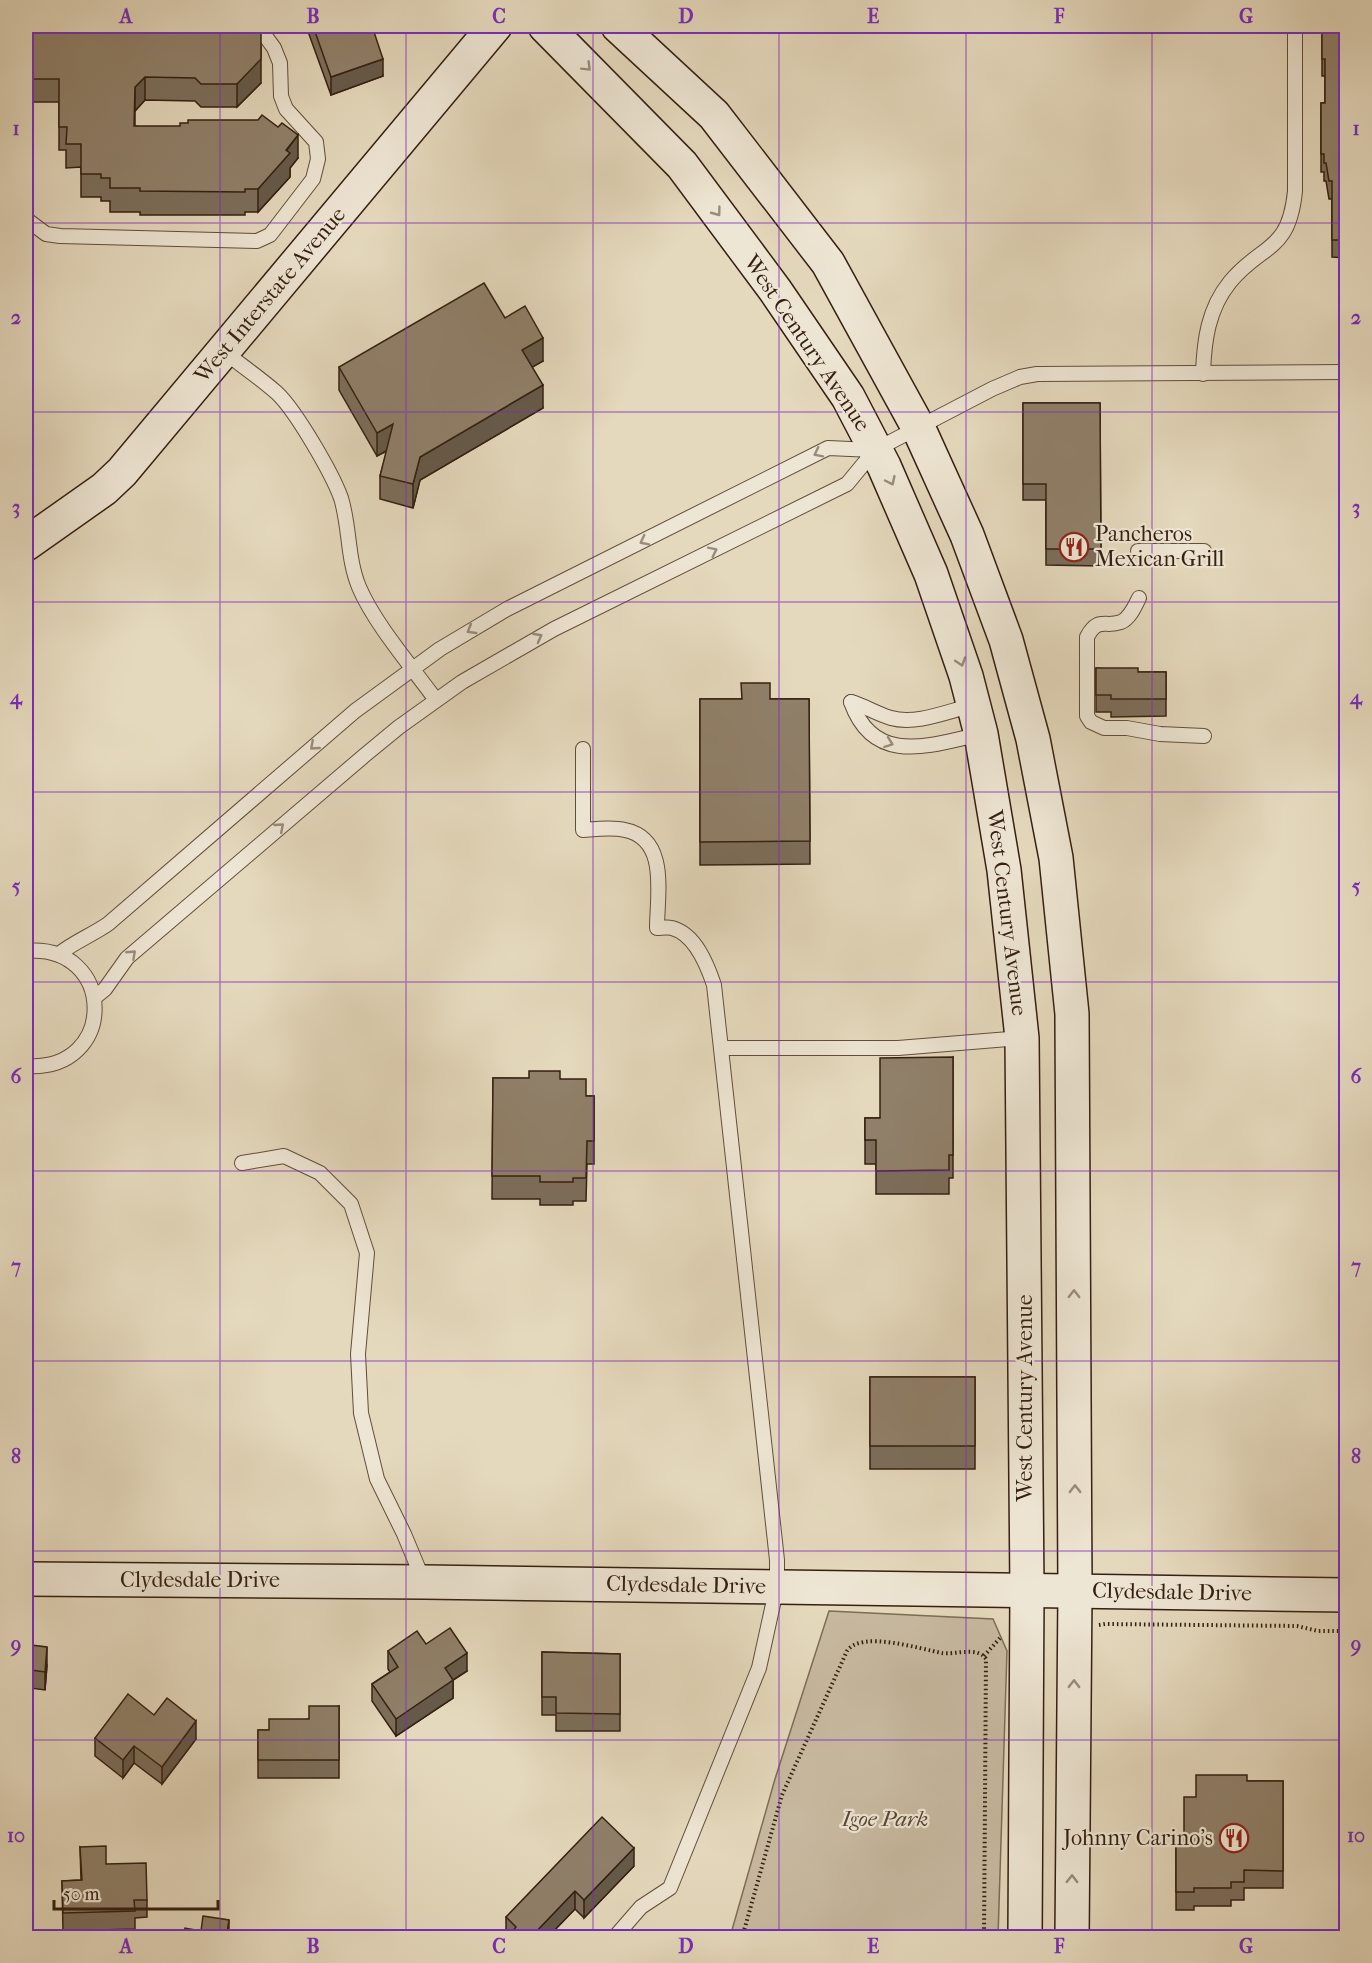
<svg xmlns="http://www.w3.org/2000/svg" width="1372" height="1963" font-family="'IM FELL French Canon',serif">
<rect width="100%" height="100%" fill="#e5d9bd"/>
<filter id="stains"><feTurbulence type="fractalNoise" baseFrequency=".00333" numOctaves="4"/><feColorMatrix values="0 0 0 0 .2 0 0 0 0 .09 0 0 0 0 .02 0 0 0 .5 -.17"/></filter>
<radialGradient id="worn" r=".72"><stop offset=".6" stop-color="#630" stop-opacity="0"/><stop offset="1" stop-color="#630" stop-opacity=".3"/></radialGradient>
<path fill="#c7b9a0" stroke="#7e6c58" stroke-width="1.5" d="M829 1611 993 1619 1007 1651 998 1937H730L775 1779Z"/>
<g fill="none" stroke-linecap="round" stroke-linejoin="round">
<g stroke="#604e3c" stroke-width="16">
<g id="lane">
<path d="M26 219 46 234 60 236 257 241 270 235 313 179 318 159 316 142 286 109 281 96 280 63 274 48 258 26"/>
<path d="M223 351C241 365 260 378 277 393 296 411 332 473 341 498 350 527 347 558 359 587 374 623 412 667 436 700"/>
<path d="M1203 374C1204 341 1208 309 1230 282 1262 243 1289 253 1295 191V26"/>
<path d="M1138 551H1204"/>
<path d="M1139 598C1135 606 1130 618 1121 622 1105 628 1098 616 1087 637V716L1091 722 1104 728H1127L1160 734 1204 736"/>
<path d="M851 702C874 767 931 745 981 734"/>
<path d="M851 702C865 706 877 714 891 718 917 725 948 711 974 705"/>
<path d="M583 749V830C597 829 612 827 625 830 669 839 657 895 657 928 661 928 667 927 672 928 695 934 707 964 714 985L777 1560V1586L759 1668 670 1888 641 1907 614 1938"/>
<path d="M26 951C116 943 119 1072 26 1066"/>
<path d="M59 954C74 942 92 935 108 924L355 711 440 649 507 609 828 448 873 450"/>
<path d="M94 998 105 989 127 958 365 755 399 727 462 682 554 629 847 484 875 450 992 389 1020 377 1037 374 1346 372"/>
<path d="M722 1048H898L1022 1038"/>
<path d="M242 1163 284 1156 320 1173 351 1204 367 1253 358 1354 361 1413 377 1479 404 1534 424 1582"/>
</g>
</g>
<g stroke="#341f11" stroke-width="36">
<g id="secondary">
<path d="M545 26 682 165 775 290 848 397 884 466 931 574 966 676 981 734 1004 870 1022 1038 1027 1590 1025 1938"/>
<path d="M618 26 714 115 828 263 918 427 967 535 1006 640 1033 739 1056 858 1072 1014 1075 1591 1072 1938"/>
<path d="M26 544 104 489 122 472 495 26"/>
<path d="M26 1579 424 1582 1346 1595"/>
</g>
</g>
<g stroke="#341f11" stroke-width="4" stroke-dasharray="1.5 3" stroke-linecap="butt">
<path d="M1099 1625 1105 1624 1297 1626 1318 1631H1346"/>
<path d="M984 1656 1000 1638"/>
<path d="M742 1938 782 1795 847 1651C861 1630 920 1649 942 1653 955 1655 978 1646 986 1659L984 1938"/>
</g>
<use href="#lane" stroke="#eee6d4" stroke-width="14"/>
<use href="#secondary" stroke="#eee6d4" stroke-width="33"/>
</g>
<g fill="#7c6e5b" stroke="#341f11" stroke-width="1.5">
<path d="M26 26 174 27 261 83 237 107H201L195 101 145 100 135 111V126L298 158 290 168V177L258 212H245V215H140V212H110V201H101V197H81V167L66 168V150H59V102H26Z"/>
<path d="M306 26H372L383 76 331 95Z"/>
<path d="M1322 26H1347V258L1332 257V199H1329L1326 181H1324V172H1321V103H1325V76H1322Z"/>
<path d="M505 318 543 361 532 367 543 408 420 480 413 508 380 499V476L387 451 377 456 339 390V367Z"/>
<path d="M1023 403H1100L1101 566 1046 565V500H1023Z"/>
<path d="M1096 668 1138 672H1166V716L1111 717V712H1096Z"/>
<path d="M700 699H809L810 864 700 865Z"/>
<path d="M953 1057V1178H949V1194H876V1164H865V1118H880Z"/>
<path d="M493 1078 560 1079 586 1096H594V1164H587L586 1201H573V1205H540V1199H492Z"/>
<rect x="870" y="1377" width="105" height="92"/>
<path d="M26 1630 33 1646 47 1665 45 1690 31 1688 30 1698H26Z"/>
<path d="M426 1644 467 1671 453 1680V1698L396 1736 372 1701V1684L390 1672 388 1669V1651Z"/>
<path d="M542 1652 620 1654V1731H556V1715H542Z"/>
<path d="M339 1706V1778H258V1730H269L309 1719Z"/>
<path d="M154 1715 196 1739 162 1784 134 1763 123 1778 95 1756V1738Z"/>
<path d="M1247 1781H1283V1888H1244V1900H1231V1906H1194V1910H1176V1844H1184Z"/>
<path d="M80 1847 106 1864 147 1900V1917L135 1918V1929L63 1931 62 1881 81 1880Z"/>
<path d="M634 1866 584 1918 575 1909 547 1938H509L506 1935V1917Z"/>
</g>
<g fill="#655a4a" stroke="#341f11" stroke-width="1.5">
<path d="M261 47V83L237 107V84Z"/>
<path d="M383 59V76L331 95V77Z"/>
<path d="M145 77V100L135 111V87Z"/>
<path d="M298 135V158L290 168V177L258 212V189Z"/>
<path d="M543 338V361L522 373V350Z"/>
<path d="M543 385V408L420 480 413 508V484L420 457Z"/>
<path d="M393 424V447L377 456V433Z"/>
<path d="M47 1647V1665L45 1690V1672Z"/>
<path d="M467 1653V1671L453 1680V1698L396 1736V1719L445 1668Z"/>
<path d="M31 1670V1688L30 1698V1681Z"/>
<path d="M196 1721V1739L162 1784V1767Z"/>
<path d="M134 1746V1763L123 1778V1760Z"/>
<path d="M634 1848V1866L584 1918V1900Z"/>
<path d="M575 1891V1909L547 1938H530Z"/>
<path d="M229 1920V1938H226Z"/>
</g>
<g fill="#90806a" stroke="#341f11" stroke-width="1.5">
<path d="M26 26H174V27L175 26H261V59L237 84H201L195 78 145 77 135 87 134 126H180V123H188V120H258L262 115 278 127 282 123 298 135 286 150 290 153 258 189H245V192L140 191V188H110V178H101V174H81V144H66L67 127H59V79H26Z"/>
<path d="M313 26H372L383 59 331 77Z"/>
<path d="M1322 26H1347V240H1332V181H1329L1326 163H1324V154H1321V103H1325V59H1322Z"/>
<path d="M484 283 505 318 525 306 543 338 522 350 543 385 420 457 413 484 380 476 393 424 377 433 339 367Z"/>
<path d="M1023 403H1100L1101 549H1046V484H1023Z"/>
<path d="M1096 668H1138V672H1166V699H1111V695H1096Z"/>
<path d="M741 683H770V699H809L810 841 700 842V699H742Z"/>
<path d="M953 1057V1155H949V1170L876 1171V1140H865V1118H880V1058Z"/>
<path d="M529 1071H560V1079H586V1096H594V1141H587L586 1178H573V1182H540V1176H492L493 1078H529Z"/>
<rect x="870" y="1377" width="105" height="69"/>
<path d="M450 1628 467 1653 445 1668 453 1680 396 1719 372 1684 398 1667 388 1651 417 1631 426 1644Z"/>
<path d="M26 1630 33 1631 31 1645 47 1647 45 1672 31 1670 30 1681 26 1680Z"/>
<path d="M542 1652 620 1654V1714L556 1713V1697H542Z"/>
<path d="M128 1694 154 1715 167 1698 196 1721 162 1767 134 1746 123 1760 95 1738Z"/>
<path d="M309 1706H339V1760H258V1730H269V1719H309Z"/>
<path d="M1196 1775H1247V1781H1283V1871L1244 1870V1882H1231V1888H1194V1892H1176V1844H1184V1797H1196Z"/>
<path d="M602 1817 634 1848 584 1900 575 1891 530 1938H511L509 1935 516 1927 506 1917Z"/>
<path d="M106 1846V1864L146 1863 147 1900H134L135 1911 63 1913 62 1881 82 1880 80 1847Z"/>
<path d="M203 1916 229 1920 226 1938H183L185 1928 201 1931Z"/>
<rect x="357" y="1932" width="32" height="6"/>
</g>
<defs><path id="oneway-chevron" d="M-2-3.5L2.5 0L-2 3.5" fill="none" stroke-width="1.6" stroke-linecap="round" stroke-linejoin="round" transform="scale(1.5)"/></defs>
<g stroke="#9a8c7c">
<use href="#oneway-chevron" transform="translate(587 67) rotate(45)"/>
<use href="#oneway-chevron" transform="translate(717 212) rotate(53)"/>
<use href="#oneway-chevron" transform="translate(818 453) rotate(153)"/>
<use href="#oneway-chevron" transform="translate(891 481) rotate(65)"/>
<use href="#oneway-chevron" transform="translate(644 541) rotate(153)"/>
<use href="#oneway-chevron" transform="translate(713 551) rotate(-26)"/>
<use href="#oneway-chevron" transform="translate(471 630) rotate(149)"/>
<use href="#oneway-chevron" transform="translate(538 637) rotate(-28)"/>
<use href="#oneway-chevron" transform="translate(961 662) rotate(72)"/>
<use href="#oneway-chevron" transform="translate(889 743) rotate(20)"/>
<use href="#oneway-chevron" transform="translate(314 746) rotate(139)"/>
<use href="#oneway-chevron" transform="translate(280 827) rotate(-41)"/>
<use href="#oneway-chevron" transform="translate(132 954) rotate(-43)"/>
<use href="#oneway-chevron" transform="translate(1074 1294) rotate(-90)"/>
<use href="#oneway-chevron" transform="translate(1075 1489) rotate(-90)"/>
<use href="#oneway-chevron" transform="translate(1074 1684) rotate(-89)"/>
<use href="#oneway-chevron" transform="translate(1072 1879) rotate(-89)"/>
</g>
<path fill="none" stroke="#7b2cbf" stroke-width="1.5" stroke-opacity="0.55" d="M220 26V1938M406 26V1938M593 26V1938M779 26V1938M966 26V1938M1152 26V1938M26 223H1346M26 412H1346M26 602H1346M26 792H1346M26 982H1346M26 1171H1346M26 1361H1346M26 1551H1346M26 1740H1346"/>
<defs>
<g id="restaurant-ring" transform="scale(1.5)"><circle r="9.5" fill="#eee6d4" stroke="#8f2418" stroke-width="1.5"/><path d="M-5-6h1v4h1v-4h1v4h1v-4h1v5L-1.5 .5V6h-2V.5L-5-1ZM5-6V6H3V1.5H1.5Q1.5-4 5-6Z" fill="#8f2418"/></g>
</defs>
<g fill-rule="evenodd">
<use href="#restaurant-ring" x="1074" y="547"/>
<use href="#restaurant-ring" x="1234" y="1838"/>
</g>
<g text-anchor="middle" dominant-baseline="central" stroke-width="4.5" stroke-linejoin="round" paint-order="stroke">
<g font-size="22" fill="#341f11" stroke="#eee6d4">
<text transform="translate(270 295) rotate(-50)">West Interstate Avenue</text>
<text transform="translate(807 343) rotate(56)">West Century Avenue</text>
<text transform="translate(1007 913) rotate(83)">West Century Avenue</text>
<text transform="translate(1025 1398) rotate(-90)">West Century Avenue</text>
<text x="200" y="1580">Clydesdale Drive</text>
<text transform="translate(686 1585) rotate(1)">Clydesdale Drive</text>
<text transform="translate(1172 1592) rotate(1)">Clydesdale Drive</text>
</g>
<g font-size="22" fill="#341f11" stroke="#eee6d4" text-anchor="start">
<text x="1095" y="534">Pancheros<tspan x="1095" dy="25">Mexican Grill</tspan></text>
<text x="1213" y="1838" text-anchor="end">Johnny Carino's</text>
</g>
<g font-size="22" font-style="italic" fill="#594635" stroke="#eee6d4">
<text x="885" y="1819">Igoe Park</text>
</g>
</g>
<rect width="1372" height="1963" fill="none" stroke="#e5d9bd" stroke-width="66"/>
<path d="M54 1900v9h164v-9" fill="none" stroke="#341f11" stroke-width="3"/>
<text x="63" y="1900" font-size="18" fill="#341f11" stroke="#eee6d4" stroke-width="4.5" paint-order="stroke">50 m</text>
<rect x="33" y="33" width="1306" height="1897" fill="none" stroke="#7b2cbf" stroke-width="2"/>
<g font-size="20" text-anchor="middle" font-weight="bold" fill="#7b2cbf">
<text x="126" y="23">A</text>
<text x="313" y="23">B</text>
<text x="499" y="23">C</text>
<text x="686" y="23">D</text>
<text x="873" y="23">E</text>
<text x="1059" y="23">F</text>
<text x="1246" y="23">G</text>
<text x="16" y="135">1</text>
<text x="1356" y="135">1</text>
<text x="16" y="324">2</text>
<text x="1356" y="324">2</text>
<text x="16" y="514">3</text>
<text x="1356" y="514">3</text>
<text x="16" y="704">4</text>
<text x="1356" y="704">4</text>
<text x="16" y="893">5</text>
<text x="1356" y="893">5</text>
<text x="16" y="1083">6</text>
<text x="1356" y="1083">6</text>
<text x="16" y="1273">7</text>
<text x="1356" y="1273">7</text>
<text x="16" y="1463">8</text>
<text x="1356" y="1463">8</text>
<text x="16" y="1652">9</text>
<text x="1356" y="1652">9</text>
<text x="16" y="1842">10</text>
<text x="1356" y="1842">10</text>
<text x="126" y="1953">A</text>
<text x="313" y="1953">B</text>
<text x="499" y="1953">C</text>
<text x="686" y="1953">D</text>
<text x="873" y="1953">E</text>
<text x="1059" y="1953">F</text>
<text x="1246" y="1953">G</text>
</g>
<rect width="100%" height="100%" filter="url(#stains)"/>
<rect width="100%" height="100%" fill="url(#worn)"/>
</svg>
